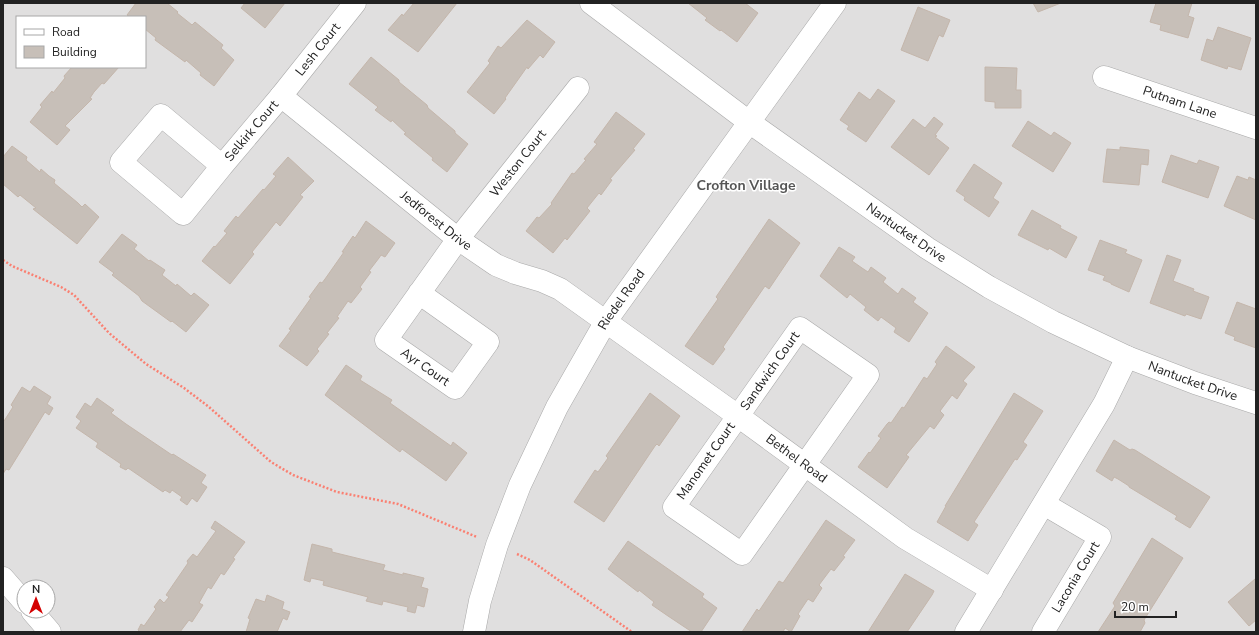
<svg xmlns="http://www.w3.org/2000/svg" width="1259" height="635" font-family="'Nunito Sans',sans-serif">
<rect width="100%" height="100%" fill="#f2efe9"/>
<path fill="#e0dfdf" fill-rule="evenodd" d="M3 3H1256V632H3ZM17 17H145V67H17ZM24 587H48V611H24Z"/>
<g fill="#c7bfb8" stroke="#c4b6ab">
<path d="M136 3H167L178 12 177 13 192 25 195 22 223 45 221 48 234 60 214 86 200 75 201 73 186 60 185 62 155 40 156 38 145 29V17H130L127 15Z"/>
<path d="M245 3H285L265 28 241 8Z"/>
<path d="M414 3H457L418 52 388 30 402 14 403 16Z"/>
<path d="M688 3H745L758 13 737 42 721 30 720 31 705 20 707 18Z"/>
<path d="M1033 3H1061L1038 12Z"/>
<path d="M1156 3H1192L1188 16 1194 18 1188 38 1160 30 1161 25 1150 22Z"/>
<path d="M918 7 950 20 943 37 939 35 928 61 901 50Z"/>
<path d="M527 20 555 42 543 58 540 55 528 69 527 67 505 98 506 99 494 114 467 92 490 63 488 61 498 46 501 48Z"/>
<path d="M1218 27 1251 38 1241 70 1228 66 1227 69 1201 60 1207 39 1213 41Z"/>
<path d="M371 57 399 80V82L427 105 428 108 455 131V133L468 144 447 172 432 160 433 158 404 134 406 133 392 120 391 122 375 110 378 107 349 84Z"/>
<path d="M72 67H119L104 84 102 83 94 92 90 98 92 99 65 126 70 130 57 145 30 122 42 107 40 105 52 91 53 93 65 78 64 76Z"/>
<path d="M985 67 1017 68 1016 90H1021V108H995V102L985 101Z"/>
<path d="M878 89 895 101 866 142 847 129 849 126 840 120 859 92 870 100Z"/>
<path d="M616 112 645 134 633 149 635 150 610 179 612 180 601 195 599 193 587 208 590 211 567 240 565 238 553 253 526 231 537 217 539 218 552 204 551 203 572 173 574 174 586 160 584 159 597 144 594 142Z"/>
<path d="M934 117 943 124 935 135 937 136 935 137 949 148 929 175 891 147 913 119 925 128Z"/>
<path d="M1028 121 1051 136 1054 132 1071 143 1053 172 1012 146Z"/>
<path d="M12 146 27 157 26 160 40 172 41 169 49 176 55 180 54 183 78 203 82 207 85 204 99 217 77 244 33 209 36 208 20 195 18 197 3 184V157Z"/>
<path d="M1120 147 1149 150 1148 165 1141 164 1139 185 1103 182 1107 149 1120 150Z"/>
<path d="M1171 155 1197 164 1199 160 1219 167 1208 198 1162 182Z"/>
<path d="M288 157 314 181 300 195 303 197 280 226 276 222 269 231 252 252 254 254 230 284 202 261 214 246 215 247 227 233 224 231 236 216 238 218 263 189 264 190 276 176 273 174Z"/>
<path d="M974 164 1002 183 993 198 999 202 989 217 964 200 965 197 956 191Z"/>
<path d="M1237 176 1248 180 1249 177 1256 180V220L1224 206Z"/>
<path d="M1032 210 1061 226 1060 228 1077 237 1066 258 1049 248 1048 250 1018 235Z"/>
<path d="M769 219 800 243 769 289 765 286 723 347 725 349 713 365 685 346 718 299 716 297Z"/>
<path d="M366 221 395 243 385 257 381 255 379 258 369 271 371 272 360 287 362 289 351 303 348 301 337 317 339 318 327 333 329 334 317 349 319 351 307 366 279 346 291 330 289 329 311 298 309 297 320 282 322 283 325 279 344 252H342L353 236 355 238Z"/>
<path d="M122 234 137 245 134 249 138 252 149 261 150 260 165 270 162 275 176 286 177 284 191 296 194 293 209 305 186 332 172 321 171 322 142 301 139 296 112 275 114 273 99 262Z"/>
<path d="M1100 240 1127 250 1125 253 1142 260 1129 292 1111 284V283L1103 280 1105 276 1088 270Z"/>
<path d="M839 247 855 257 852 261 862 268 868 272 871 267 886 278 883 282 898 294 902 288 916 298 913 302 928 313 909 342 894 332 896 328 881 317 878 321 864 310 866 307 850 294 847 298 820 276Z"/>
<path d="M1167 255 1181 260 1173 281 1194 289 1193 291 1209 297 1201 319 1186 314 1185 316 1150 303Z"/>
<path d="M1237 302 1256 309V348L1234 340 1235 337 1225 333Z"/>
<path d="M946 346 975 367 963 381 967 384 957 399 952 395 940 411 944 415 934 429 930 426 907 454 906 455 909 457 887 488 858 467 869 452 870 453 881 438 878 436 887 424 889 422 891 423 902 407 904 408 924 377 927 379 937 364 935 362Z"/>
<path d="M346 365 362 376 360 380 392 400 390 403 451 446 453 442 467 453 446 481 402 449 400 452 325 395Z"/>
<path d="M34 386 51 397 47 404 53 408 49 415 45 412 9 470 6 469 3 474V421H4L13 407 11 405 22 387 30 392Z"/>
<path d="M650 393 680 416 659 446 657 444 655 446 604 522 574 502 595 470 598 472 608 458 606 456Z"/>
<path d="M1014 393 1043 411 1023 442 1027 445 1017 460 1015 459 974 522 978 525 968 541 937 522 946 506H945Z"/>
<path d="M97 398 114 410 111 413 126 424 172 455 173 454 206 475 201 483 207 487 197 502 192 498 187 505 180 500 182 497 172 490 170 493 165 490 163 492 128 468 126 470 120 467 121 464 96 447 98 443 76 428 81 421 76 417 85 403 91 407Z"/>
<path d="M1114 440 1130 450 1132 449 1135 450 1210 497 1190 528 1175 519 1177 516 1129 487V486L1118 479 1114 477 1112 481 1096 471Z"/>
<path d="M826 520 855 540 843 556 845 557 834 571 831 569 819 585 822 588 813 602 808 599 798 614 800 616 791 632 785 628 783 632H742L757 609 759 611 779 581 783 583Z"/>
<path d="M215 521 245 542 233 558 235 559 224 575 221 573 211 589 208 587 199 603 203 605 192 622 189 620 180 632H140L138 630 141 624 144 626 156 609 154 607 160 599 164 603 169 597 166 595 188 563 187 561 193 554 197 557 216 531 211 528Z"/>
<path d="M1152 538 1183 558 1144 620 1145 623 1140 632H1098L1115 606 1113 603Z"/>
<path d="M628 541 704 594 702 597 717 608 701 632H692L668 616 652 605 654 602 639 590 638 592 608 569Z"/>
<path d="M312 544 332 549V552L385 565 383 570 403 575V573L424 578 421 587 428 589 424 607 417 605 415 613 407 611 408 607 399 605 383 601 382 605 366 601 368 597 323 585 324 581 311 578 310 582 304 580Z"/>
<path d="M905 574 934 591 932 595 907 632H868Z"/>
<path d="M1255 579 1256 581V620L1249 626 1228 602Z"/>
<path d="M267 595 284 602 282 609 290 612 287 620 283 618 277 632H246L250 619 248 618 256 599 265 602Z"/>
</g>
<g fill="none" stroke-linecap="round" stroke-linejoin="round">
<g stroke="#a9a9a9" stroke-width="23">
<g id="minor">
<path id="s1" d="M591 3 749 122 927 248 989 287 1053 322 1127 357 1195 383 1256 403"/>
<path id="s2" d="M1104 77 1256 128"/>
<path id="s3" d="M281 96 458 239 496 265 515 273 542 281 560 289 738 416 905 538 992 590"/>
<path id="s4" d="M222 166 183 214 121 162 161 115 222 166 281 96 355 3"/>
<path id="s5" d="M419 293 488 342 455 388 386 340 458 239 578 88"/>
<path d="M800 328 868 375 742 554 674 507Z"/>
<path d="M3 578 24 602"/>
<path d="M32 611 50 632"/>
<path d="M966 632 1104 404 1127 357"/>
<path id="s6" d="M1043 632 1100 537 1044 504"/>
</g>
</g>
<g stroke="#a9a9a9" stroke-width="23">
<g id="tertiary">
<path id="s7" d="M474 632 480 601 497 545 520 485 557 407 606 321 835 3"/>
</g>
</g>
<g stroke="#fa8072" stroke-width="2.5" stroke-dasharray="2 2" stroke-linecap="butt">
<path d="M3 260 12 266 61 287 74 295 109 333 146 364 184 388 209 407 271 462 293 475 337 492 398 504 477 537"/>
<path d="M517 554 530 560 632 632"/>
</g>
<use href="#minor" stroke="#fff" stroke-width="22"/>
<use href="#tertiary" stroke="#fff" stroke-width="22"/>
</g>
<g text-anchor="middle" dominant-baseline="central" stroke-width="3" stroke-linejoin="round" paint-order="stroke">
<g font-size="13" fill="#222" stroke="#fff">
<text stroke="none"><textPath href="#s4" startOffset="435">Lesh Court</textPath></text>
<text stroke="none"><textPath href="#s2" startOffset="80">Putnam Lane</textPath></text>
<text stroke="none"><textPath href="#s4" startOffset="330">Selkirk Court</textPath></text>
<text stroke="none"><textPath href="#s5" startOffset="446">Weston Court</textPath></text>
<text stroke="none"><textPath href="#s3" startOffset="199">Jedforest Drive</textPath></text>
<text stroke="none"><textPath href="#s1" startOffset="390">Nantucket Drive</textPath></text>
<text stroke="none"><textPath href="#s7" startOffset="366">Riedel Road</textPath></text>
<text transform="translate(425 367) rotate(35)">Ayr Court</text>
<text transform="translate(770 371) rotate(-55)">Sandwich Court</text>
<text stroke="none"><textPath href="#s1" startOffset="714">Nantucket Drive</textPath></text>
<text stroke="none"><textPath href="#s3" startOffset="633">Bethel Road</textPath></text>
<text transform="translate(706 461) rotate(-55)">Manomet Court</text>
<text stroke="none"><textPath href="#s6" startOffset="64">Laconia Court</textPath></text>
</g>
<g font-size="14" font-weight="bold" fill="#555" stroke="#fff">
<text x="746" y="185">Crofton Village</text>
</g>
</g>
<rect width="1259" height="635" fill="none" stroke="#222222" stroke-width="8"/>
<rect x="16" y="16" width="130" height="52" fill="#ffffff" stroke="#a7a7a7"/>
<rect x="24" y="29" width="20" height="6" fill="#ffffff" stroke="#a7a7a7"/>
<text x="52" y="36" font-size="12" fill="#222222">Road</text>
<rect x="24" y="46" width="20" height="12" fill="#c7bfb8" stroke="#a7a7a7"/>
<text x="52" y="56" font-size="12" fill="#222222">Building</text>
<g transform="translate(36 599)"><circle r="19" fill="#ffffff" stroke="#a7a7a7"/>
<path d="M0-3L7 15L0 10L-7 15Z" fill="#d40000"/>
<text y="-6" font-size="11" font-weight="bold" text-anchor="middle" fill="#222222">N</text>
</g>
<path d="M1115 611v6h61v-6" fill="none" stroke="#222222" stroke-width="2"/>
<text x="1121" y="611" font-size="12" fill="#222222" stroke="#ffffff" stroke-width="3" paint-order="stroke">20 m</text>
</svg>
